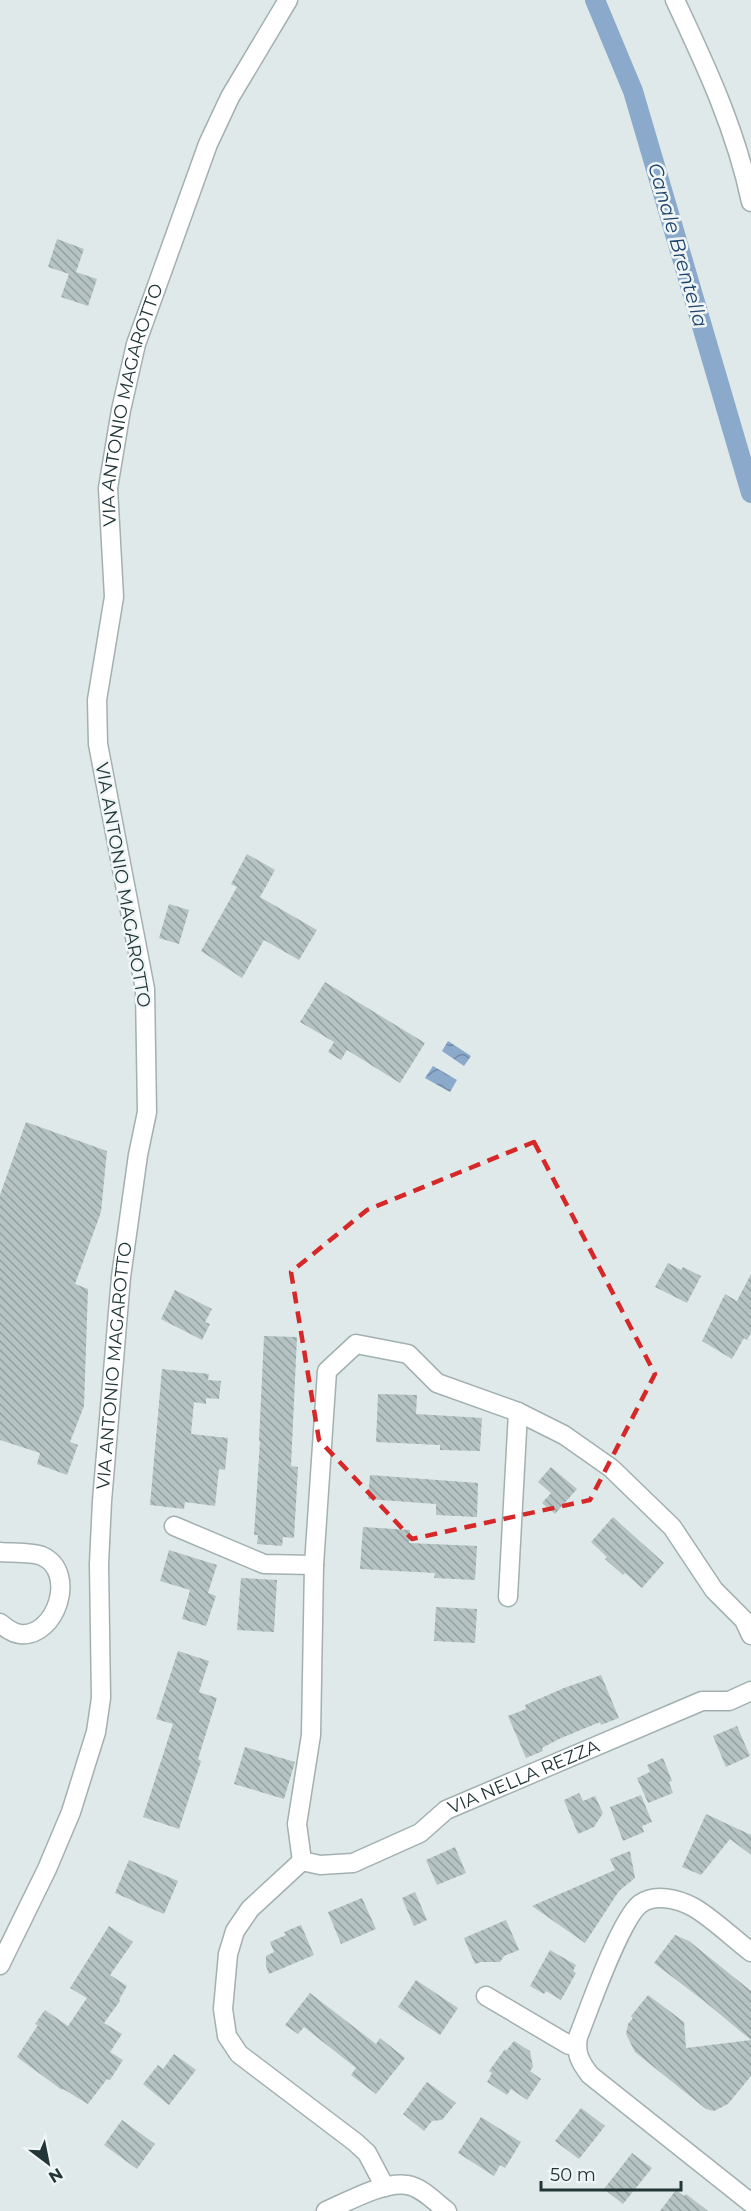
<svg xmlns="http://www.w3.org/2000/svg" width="751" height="2211" font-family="Montserrat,sans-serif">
<defs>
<pattern id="water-waves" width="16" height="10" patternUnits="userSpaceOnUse" patternTransform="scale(1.5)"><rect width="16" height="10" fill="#8ba9cb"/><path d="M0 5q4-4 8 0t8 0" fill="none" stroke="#718aa6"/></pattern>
<pattern id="building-back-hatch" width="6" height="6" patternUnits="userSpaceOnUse" patternTransform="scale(1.5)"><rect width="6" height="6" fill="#b5c4c3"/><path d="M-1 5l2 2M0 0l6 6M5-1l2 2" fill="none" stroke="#93a09f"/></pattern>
</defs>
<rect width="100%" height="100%" fill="#dfe9e9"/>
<g fill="url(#water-waves)">
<path d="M448 1041 471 1056 464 1066 442 1051Z"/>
<path d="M433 1066 457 1080 450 1092 425 1078Z"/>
</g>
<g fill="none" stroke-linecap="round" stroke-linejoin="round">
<path stroke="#8ba9cb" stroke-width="20" d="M595 0 633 91 751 493"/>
</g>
<g fill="url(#building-back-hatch)">
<path d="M57 239 84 249 76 272 97 279 88 306 61 297 69 274 48 267Z"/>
<path d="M247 854 275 870 260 897 317 930 299 960 264 940 242 978 201 951 237 887 231 884Z"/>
<path d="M169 904 189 910 179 944 159 938Z"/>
<path d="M325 982 425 1043 400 1083 347 1050 341 1060 328 1052 334 1042 300 1022Z"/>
<path d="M26 1122 107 1151 101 1212 75 1284 88 1289 84 1406 70 1442 78 1445 67 1475 37 1464 40 1453 0 1440V1195Z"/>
<path d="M668 1263 681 1270 683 1267 701 1276 687 1303 655 1287Z"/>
<path d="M751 1274V1333L747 1340 744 1338 732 1359 702 1341 725 1294 737 1301Z"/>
<path d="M175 1290 212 1309 205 1322 210 1324 202 1340 161 1319Z"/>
<path d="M264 1336 297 1337 291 1466 298 1467 294 1538 283 1537 282 1546 257 1544 258 1535H254L260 1441H259Z"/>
<path d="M162 1369 209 1374 208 1380 221 1381 219 1399 206 1398V1404L194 1402 191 1434 228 1438 225 1470 219 1469 215 1506 185 1502 184 1509 150 1505Z"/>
<path d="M378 1394 417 1395 416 1414 482 1418 480 1451 440 1450V1445L376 1442Z"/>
<path d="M551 1467 577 1489 555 1514 542 1503 551 1493 538 1482Z"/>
<path d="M370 1475 478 1483 477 1517 436 1515V1504L368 1499Z"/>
<path d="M613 1517 664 1563 642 1588 625 1573 623 1575 605 1559 607 1557 591 1542Z"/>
<path d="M363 1527 410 1530 409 1543 477 1546 475 1580 434 1578 435 1573 360 1569Z"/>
<path d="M169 1550 217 1565 208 1593 216 1596 206 1626 182 1619 190 1590 160 1581Z"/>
<path d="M241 1578 277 1580 274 1632 237 1630Z"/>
<path d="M436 1607 477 1609 475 1643 434 1641Z"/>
<path d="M178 1651 209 1661 199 1692 217 1698 198 1759 201 1761 179 1829 143 1817 173 1724 156 1719Z"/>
<path d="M601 1675 619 1718 601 1725 600 1722 559 1739 542 1748 543 1751 526 1758 508 1716 526 1709 525 1705 564 1688Z"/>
<path d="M737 1726 750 1756 726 1767 713 1736Z"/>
<path d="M245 1747 295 1762 284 1799 234 1784Z"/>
<path d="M663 1758 672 1781 669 1782 673 1793 648 1803 637 1778 650 1772 647 1765Z"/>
<path d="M579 1793 583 1801 595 1796 603 1813 594 1827 578 1834 564 1800Z"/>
<path d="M641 1795 652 1822 642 1826 644 1832 623 1841 610 1807Z"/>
<path d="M706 1814 751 1835V1855L730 1839 701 1875 682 1867Z"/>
<path d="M455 1847 466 1873 437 1885 426 1860Z"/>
<path d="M630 1851 635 1878 619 1891 585 1943 532 1906 615 1870 610 1859Z"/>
<path d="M129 1860 178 1881 164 1914 115 1893Z"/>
<path d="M415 1892 427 1920 414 1926 402 1898Z"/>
<path d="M362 1898 376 1929 341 1944 328 1912Z"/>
<path d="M506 1920 519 1950 504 1956 500 1962H481L475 1964 464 1938Z"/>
<path d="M301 1925 314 1955 269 1974 266 1966V1956L274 1952 270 1942 286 1935 284 1932Z"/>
<path d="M109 1926 133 1942 110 1975 127 1986 119 2000 120 2001 104 2023 122 2034 110 2052 123 2060 110 2080 107 2079 88 2104 63 2089 62 2090 17 2057 38 2025 35 2024 45 2010 68 2026 87 1998 70 1988Z"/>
<path d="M675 1935 689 1941 751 1991V2076L728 2104 714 2111 706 2109 635 2052 626 2034 628 2024 633 2018 631 2016 648 1995 684 2022 686 2048 751 2040 704 2001 654 1963Z"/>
<path d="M550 1950 576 1965 573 1971 576 1973 561 2000 546 1991 544 1994 530 1986Z"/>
<path d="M416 1980 458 2008 440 2035 398 2007Z"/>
<path d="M310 1993 376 2044 380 2038 405 2058 376 2094 351 2075 356 2068 304 2027 298 2034 285 2025Z"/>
<path d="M514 2041 530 2051 533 2067 530 2071 541 2079 527 2100 511 2089 507 2095 487 2082 492 2073 489 2071 505 2049 506 2051Z"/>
<path d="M174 2054 196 2070 169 2105 143 2084 158 2065 163 2069Z"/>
<path d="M427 2082 456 2103 442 2120 432 2121 424 2131 403 2114Z"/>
<path d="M581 2108 605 2126 579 2159 555 2141Z"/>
<path d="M481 2117 521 2142 505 2168 500 2165 494 2176 458 2153Z"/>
<path d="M122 2120 155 2144 137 2169 104 2145Z"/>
<path d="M632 2153 652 2168 623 2204 604 2189Z"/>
<path d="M676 2190 684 2196 686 2194 708 2211H660Z"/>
</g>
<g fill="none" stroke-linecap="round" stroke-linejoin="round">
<g stroke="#a3b0b0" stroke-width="21">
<g id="minor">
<path d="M174 1526 264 1564 314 1565"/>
<path d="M0 1552C10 1553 33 1552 42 1556 78 1572 56 1638 20 1634 12 1633 6 1628 0 1623"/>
<path d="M508 1597 518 1412"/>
<path d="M302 1861 297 1824 311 1735 314 1565 327 1371 356 1344 408 1354 437 1383 518 1412 564 1435 611 1468 672 1527 714 1590 744 1620 751 1635"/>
<path id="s1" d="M302 1861 320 1865 353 1863 420 1833 446 1810 702 1701H729L751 1691"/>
<path d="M302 1861 250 1909 235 1931 228 1954 223 2009 227 2036 239 2054 355 2142 367 2153 385 2187"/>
<path d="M751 1952C734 1939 711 1917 693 1907 678 1899 655 1893 640 1904 620 1920 589 2009 578 2037 575 2053 580 2062 590 2075L751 2203"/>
<path id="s2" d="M0 1965 47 1869 71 1812 96 1732 101 1698 99 1564 102 1501 121 1277 138 1155 147 1112 145 989 98 744 97 700 114 597 108 488 121 410 136 344 208 144 230 97 288 0"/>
<path d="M486 1996 569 2045H576"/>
<path d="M326 2211C347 2202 384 2181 407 2185 422 2187 436 2203 447 2211"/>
</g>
</g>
<g stroke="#a3b0b0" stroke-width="21">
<path id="tertiary" d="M675 0C706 66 736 130 751 202"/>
</g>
<use href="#minor" stroke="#fff" stroke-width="18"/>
<use href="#tertiary" stroke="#fff" stroke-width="18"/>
</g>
<path fill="none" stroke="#d62828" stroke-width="4.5" stroke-dasharray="12 8" stroke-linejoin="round" d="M534 1142 655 1374 590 1500 412 1539 319 1440 291 1272 367 1210Z"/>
<g text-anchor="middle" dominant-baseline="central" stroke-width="5" stroke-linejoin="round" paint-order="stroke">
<g font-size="18" fill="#223638" stroke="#f0f6f5">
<text stroke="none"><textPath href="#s2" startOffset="1592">VIA ANTONIO MAGAROTTO</textPath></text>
<text transform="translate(123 885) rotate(80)">VIA ANTONIO MAGAROTTO</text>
<text stroke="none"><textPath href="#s2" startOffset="620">VIA ANTONIO MAGAROTTO</textPath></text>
<text stroke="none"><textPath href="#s1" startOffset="244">VIA NELLA REZZA</textPath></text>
</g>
<g font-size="20" font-style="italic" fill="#21456f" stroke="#f0f6f5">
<text transform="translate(678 245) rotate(74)">Canale Brentella</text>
</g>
</g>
<g transform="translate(48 2163) rotate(148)" stroke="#f0f6f5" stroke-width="4.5" paint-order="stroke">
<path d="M0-4.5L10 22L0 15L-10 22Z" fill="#223638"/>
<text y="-9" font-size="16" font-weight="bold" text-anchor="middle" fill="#223638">N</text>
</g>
<path d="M541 2181v9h140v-9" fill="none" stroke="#223638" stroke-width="3"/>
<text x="550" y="2181" font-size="18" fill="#223638" stroke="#f0f6f5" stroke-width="4.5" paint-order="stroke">50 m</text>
</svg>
